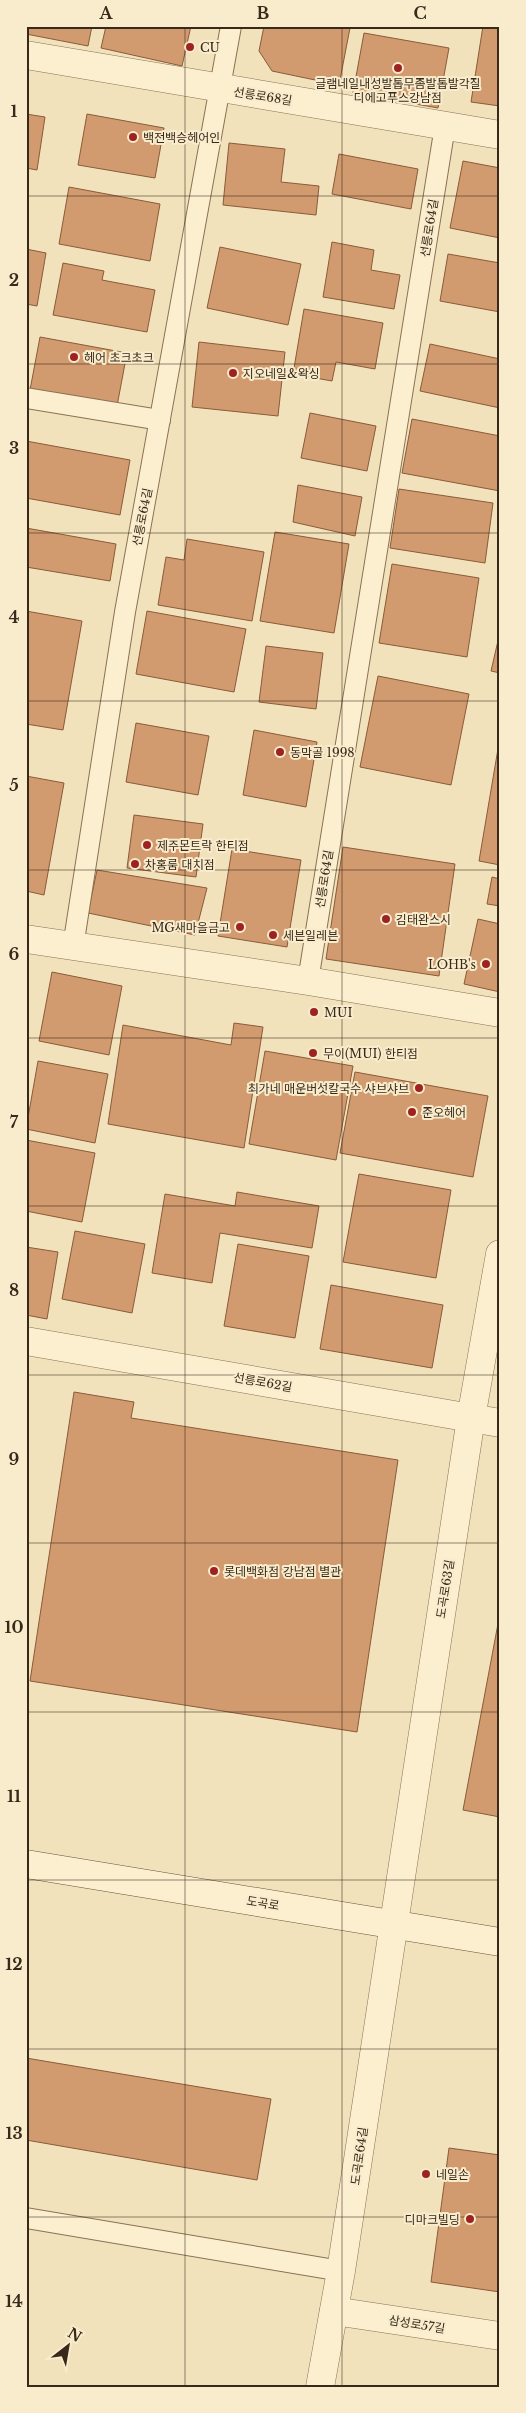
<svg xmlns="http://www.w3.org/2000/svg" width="526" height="2413" font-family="'Libre Baskerville','Noto Sans KR',serif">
<rect width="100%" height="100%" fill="#f1e2bc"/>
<g fill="#d29a6f" stroke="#8a5b39">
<path d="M26 26H92L88 46 26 34Z"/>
<path d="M106 26H191L182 66 101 48Z"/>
<path d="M264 26H341L350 28 339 85 272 71 259 51Z"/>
<path d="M483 26H500V106L471 102Z"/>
<path d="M364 33 449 48 438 108 353 93Z"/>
<path d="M26 114 45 117 37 170 26 168Z"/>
<path d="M87 114 164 128 155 178 78 165Z"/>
<path d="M229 143 285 149 281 182 319 186 316 215 223 205Z"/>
<path d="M339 154 418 169 411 209 332 194Z"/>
<path d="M463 161 500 168V238L450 228Z"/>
<path d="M69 187 160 204 150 261 59 244Z"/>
<path d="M332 242 374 250 371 270 400 275 394 309 323 297Z"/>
<path d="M220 247 301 264 288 325 207 308Z"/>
<path d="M26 249 46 253 37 306 26 304Z"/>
<path d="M448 254 500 263V312L440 301Z"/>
<path d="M63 263 104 271 102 280 155 290 147 332 53 315Z"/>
<path d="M304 309 383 323 375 369 336 362 332 381 293 374Z"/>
<path d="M40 337 127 353 117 406 30 390Z"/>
<path d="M199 342 285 352 278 416 192 407Z"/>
<path d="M430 344 500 359V408L420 391Z"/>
<path d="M310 413 376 426 367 471 301 458Z"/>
<path d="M412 419 500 436V491L402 473Z"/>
<path d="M26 441 130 460 120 515 26 498Z"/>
<path d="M298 485 362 497 355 536 293 522Z"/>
<path d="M399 489 493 503 485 563 390 548Z"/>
<path d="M26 528 116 544 110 581 26 567Z"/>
<path d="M275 532 349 544 334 633 260 621Z"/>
<path d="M187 539 264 552 252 621 158 605 166 557 184 560Z"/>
<path d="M392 564 479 578 467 657 379 643Z"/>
<path d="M26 611 82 621 63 730 26 724Z"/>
<path d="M147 611 246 629 234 692 136 674Z"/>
<path d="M500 632V673L491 671Z"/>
<path d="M266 646 323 653 316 709 259 702Z"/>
<path d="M378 676 469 694 451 785 360 767Z"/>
<path d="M136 723 209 736 198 795 126 782Z"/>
<path d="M254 730 317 742 306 807 243 795Z"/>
<path d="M500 737V865L479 861Z"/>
<path d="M26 776 64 783 44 895 26 891Z"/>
<path d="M134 815 203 824 196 877 127 868Z"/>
<path d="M343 847 455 864 439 976 326 959Z"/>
<path d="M232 849 301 860 287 947 218 936Z"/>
<path d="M97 870 207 888 195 935 88 913Z"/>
<path d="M492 877 500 879V906L487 904Z"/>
<path d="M478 919 500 924V992L464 984Z"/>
<path d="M52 972 122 986 109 1055 39 1041Z"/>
<path d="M234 1023 263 1027 244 1148 108 1124 123 1025 231 1045Z"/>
<path d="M265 1051 353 1066 336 1160 249 1144Z"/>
<path d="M38 1061 108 1074 95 1143 26 1129Z"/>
<path d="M355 1072 488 1096 473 1177 340 1153Z"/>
<path d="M26 1140 95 1153 82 1222 26 1211Z"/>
<path d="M359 1174 451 1190 436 1278 343 1262Z"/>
<path d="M237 1192 319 1206 312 1248 220 1233 212 1283 152 1273 165 1194 235 1206Z"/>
<path d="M75 1231 145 1244 132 1313 62 1299Z"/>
<path d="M238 1244 309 1256 295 1338 224 1326Z"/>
<path d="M26 1247 58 1252 47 1319 26 1315Z"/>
<path d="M331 1285 443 1305 432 1368 320 1349Z"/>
<path d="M74 1392 134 1402 131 1418 398 1460 357 1732 30 1681Z"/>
<path d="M500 1613V1817L463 1810Z"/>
<path d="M26 2058 271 2099 257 2180 26 2140Z"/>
<path d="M449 2148 500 2155V2292L431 2282Z"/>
</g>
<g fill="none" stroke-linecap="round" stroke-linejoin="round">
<g stroke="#8a7254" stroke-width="22">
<g id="lane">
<path d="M26 398 160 420"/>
<path d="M73 947 125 612 231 26"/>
<path d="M308 981 445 126"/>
<path d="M26 2218 341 2271"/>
</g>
</g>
<g stroke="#8a7254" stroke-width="29">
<g id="street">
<path d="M26 55 500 135"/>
<path d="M26 939 308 981 500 1013"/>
<path d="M26 1341 500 1423"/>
<path d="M334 2311 500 2336"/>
<path d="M320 2387 341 2271 471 1418 500 1254"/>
</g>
</g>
<g stroke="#6b5338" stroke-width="29">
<path id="secondary" d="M26 1864 500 1942"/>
</g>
<use href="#lane" stroke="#fbefd0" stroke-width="20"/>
<use href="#street" stroke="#fbefd0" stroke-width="28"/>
<use href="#secondary" stroke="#fbefd0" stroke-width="28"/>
</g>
<path fill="none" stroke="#38291a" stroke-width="1" stroke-opacity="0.55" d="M185 26V2387M342 26V2387M26 196H500M26 364H500M26 533H500M26 701H500M26 870H500M26 1038H500M26 1206H500M26 1375H500M26 1543H500M26 1712H500M26 1880H500M26 2049H500M26 2217H500"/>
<g fill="#9d2220" stroke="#f8eccc" stroke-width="2">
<circle cx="190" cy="47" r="5"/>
<circle cx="398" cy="68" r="5"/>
<circle cx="133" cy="137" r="5"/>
<circle cx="74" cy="357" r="5"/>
<circle cx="233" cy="373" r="5"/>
<circle cx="280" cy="752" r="5"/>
<circle cx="147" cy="845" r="5"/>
<circle cx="135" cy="864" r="5"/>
<circle cx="386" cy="919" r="5"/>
<circle cx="240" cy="927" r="5"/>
<circle cx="273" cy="935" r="5"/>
<circle cx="486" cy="964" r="5"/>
<circle cx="314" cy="1012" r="5"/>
<circle cx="313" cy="1053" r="5"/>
<circle cx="419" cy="1088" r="5"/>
<circle cx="412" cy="1112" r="5"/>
<circle cx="214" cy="1571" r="5"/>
<circle cx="426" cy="2174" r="5"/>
<circle cx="470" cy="2219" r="5"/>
</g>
<g text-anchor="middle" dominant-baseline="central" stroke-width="4" stroke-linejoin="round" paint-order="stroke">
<g font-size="12" fill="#38291a" stroke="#f8eccc" text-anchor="start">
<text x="200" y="47">CU</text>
<text x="398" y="83" text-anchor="middle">글램네일내성발톱무좀발톱발각질<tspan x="398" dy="14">디에고푸스강남점</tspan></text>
<text x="143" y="137">백전백승헤어인</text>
<text x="84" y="357">헤어 초크초크</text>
<text x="243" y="373">지오네일&amp;왁싱</text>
<text x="290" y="752">동막골 1998</text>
<text x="157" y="845">제주몬트락 한티점</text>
<text x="145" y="864">차홍룸 대치점</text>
<text x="396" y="919">김태완스시</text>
<text x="230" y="927" text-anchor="end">MG새마을금고</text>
<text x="283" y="935">세븐일레븐</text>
<text x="476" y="964" text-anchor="end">LOHB's</text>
<text x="324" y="1012">MUI</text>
<text x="323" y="1053">무이(MUI) 한티점</text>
<text x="409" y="1088" text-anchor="end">최가네 매운버섯칼국수 샤브샤브</text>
<text x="422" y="1112">준오헤어</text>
<text x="224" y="1571">롯데백화점 강남점 별관</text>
<text x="436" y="2174">네일손</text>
<text x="460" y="2219" text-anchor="end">디마크빌딩</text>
</g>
<g font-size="12" fill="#38291a" stroke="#f8eccc">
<text transform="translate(263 96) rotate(9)">선릉로68길</text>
<text transform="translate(429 228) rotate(-81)">선릉로64길</text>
<text transform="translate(142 517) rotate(-79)">선릉로64길</text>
<text transform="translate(324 879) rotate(-81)">선릉로64길</text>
<text transform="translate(263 1382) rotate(10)">선릉로62길</text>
<text transform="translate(445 1589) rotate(-81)">도곡로63길</text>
<text transform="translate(263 1903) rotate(9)">도곡로</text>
<text transform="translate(359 2156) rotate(-82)">도곡로64길</text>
<text transform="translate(417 2324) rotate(9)">삼성로57길</text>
</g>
</g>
<rect width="526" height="2413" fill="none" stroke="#f8eccc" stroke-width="55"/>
<g transform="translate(68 2346) rotate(31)" stroke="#f8eccc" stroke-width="4" paint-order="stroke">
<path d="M0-4L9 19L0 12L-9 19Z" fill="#38291a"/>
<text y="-8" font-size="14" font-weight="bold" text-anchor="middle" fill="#38291a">N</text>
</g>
<rect x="28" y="28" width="470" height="2358" fill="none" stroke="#38291a" stroke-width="2"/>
<g font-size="16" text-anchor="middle" font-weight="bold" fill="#38291a">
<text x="106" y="19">A</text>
<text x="263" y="19">B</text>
<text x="420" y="19">C</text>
<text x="14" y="117">1</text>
<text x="14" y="286">2</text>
<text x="14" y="454">3</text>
<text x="14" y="623">4</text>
<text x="14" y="791">5</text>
<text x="14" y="960">6</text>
<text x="14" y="1128">7</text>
<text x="14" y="1296">8</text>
<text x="14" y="1465">9</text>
<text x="14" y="1633">10</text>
<text x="14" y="1802">11</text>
<text x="14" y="1970">12</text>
<text x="14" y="2139">13</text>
<text x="14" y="2307">14</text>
</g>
</svg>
